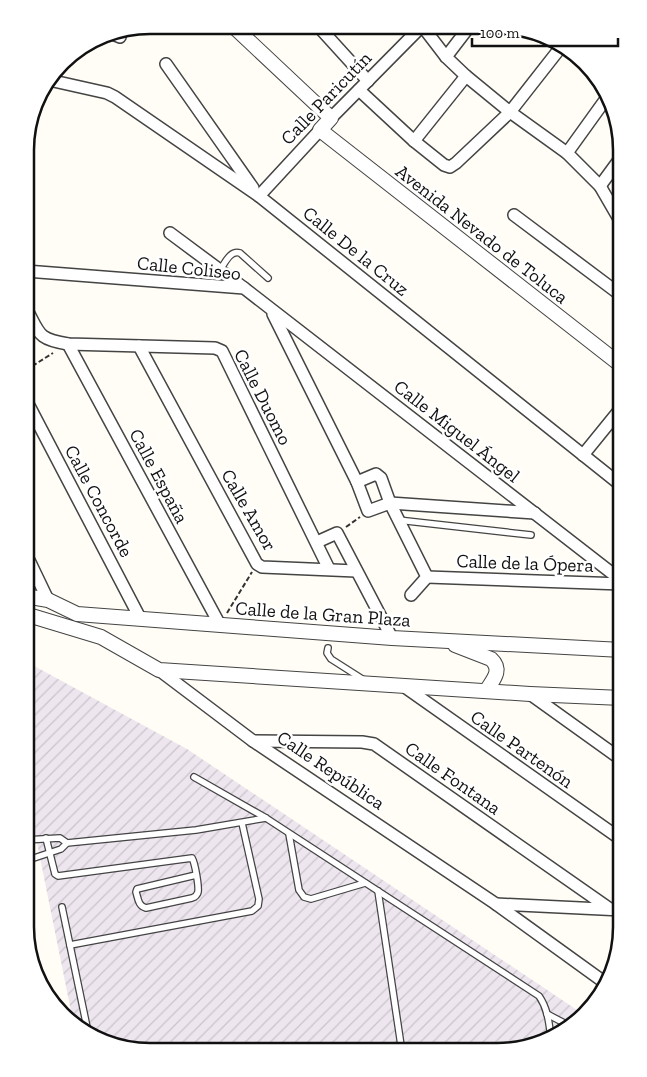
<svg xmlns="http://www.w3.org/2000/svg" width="647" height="1077" font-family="'Zilla Slab',serif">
<defs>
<pattern id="industrial-furrows" width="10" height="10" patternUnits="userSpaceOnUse" patternTransform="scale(1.25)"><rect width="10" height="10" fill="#eee6ef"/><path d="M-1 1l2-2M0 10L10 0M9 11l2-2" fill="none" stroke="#cbc4cc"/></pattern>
</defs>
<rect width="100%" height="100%" fill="#fffdf5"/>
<path fill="url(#industrial-furrows)" d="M25 661 187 749 583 1014 545 1043 498 1052 133 1051 74 1026 34 828 25 803Z"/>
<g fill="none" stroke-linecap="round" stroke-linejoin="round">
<g stroke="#444" stroke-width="8">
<g id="service">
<path d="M220 270C225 263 230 250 240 253L268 278"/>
<path d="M398 520 531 535"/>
<path d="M328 648 327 653 331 659 364 680"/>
<path d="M194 777 266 818 539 996C548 1009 549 1023 551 1038"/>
<path d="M289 834 299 890 304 897 311 899 365 883"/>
<path d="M46 838 55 874 58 876 192 858C195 863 199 886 198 892 197 896 195 897 192 898L146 908C138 906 138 898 136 892L137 889 196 875"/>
<path d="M25 840 60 838 67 843"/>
<path d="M25 861 61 849 67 843 196 830 266 818"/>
<path d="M378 891 402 1052"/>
<path d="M62 907 88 1032"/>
<path d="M70 945 252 911 258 906 259 899 242 823"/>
<path d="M547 1014 568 1025"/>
</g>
</g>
<g stroke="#444" stroke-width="14">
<g id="minor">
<path d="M318 26 368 81"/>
<path d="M423 27 446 57 466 76 510 112 567 153 600 186 622 224"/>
<path d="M110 33 120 37"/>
<path d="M446 57 469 27"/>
<path d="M166 64 253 188"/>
<path d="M49 80 107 93 115 97 259 196 622 486"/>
<path d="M359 90 414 141 444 165 450 167 456 163 510 112 561 47"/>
<path d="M331 118 421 27"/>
<path d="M414 141 466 76"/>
<path d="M567 153 608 96"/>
<path d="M600 186 622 156"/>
<path d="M259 196 320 130"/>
<path d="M514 215 622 296"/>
<path d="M170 233 244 288"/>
<path d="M26 271 244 288 622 581"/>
<path d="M26 308C40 334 37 339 68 344L215 348 222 351 329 569"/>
<path d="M273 314 357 482 368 511 390 503 535 513"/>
<path d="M68 344 220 625"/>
<path d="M139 346 257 564 262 567 356 571"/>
<path d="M26 400 140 618"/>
<path d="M583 455 622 407"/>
<path d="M357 482 376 474 381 478 390 503 427 577 411 595"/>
<path d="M317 542 337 533 392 638"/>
<path d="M25 552 48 600"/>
<path d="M427 577 622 584"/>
<path d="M159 670 253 741 496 904 604 982"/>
<path d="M402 685 622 840"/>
<path d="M530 694 622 760"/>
<path d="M253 741 362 742 374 744 610 909"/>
<path d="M496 904 622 910"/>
</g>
</g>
<g stroke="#444" stroke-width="16">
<g id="tertiary">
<path d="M233 26 331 118 320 130 622 366"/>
<path d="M25 596 48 600 77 614 392 638 622 650"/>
<path d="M25 614 101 637 159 670 530 694 622 698"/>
<path d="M455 645 491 659C503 670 493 680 486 691"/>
</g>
</g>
<g stroke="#333" stroke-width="2" stroke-dasharray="5 2.5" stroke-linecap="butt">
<path d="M26 370 53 353"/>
<path d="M346 527 360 517"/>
<path d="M227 613 252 572"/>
</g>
<use href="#service" stroke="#fff" stroke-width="5.5"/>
<use href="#minor" stroke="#fff" stroke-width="11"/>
<use href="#tertiary" stroke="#fff" stroke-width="14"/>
</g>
<g text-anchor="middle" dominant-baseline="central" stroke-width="5" stroke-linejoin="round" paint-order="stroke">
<g font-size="19" fill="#111" stroke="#fff">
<text transform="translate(326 98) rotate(-46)">Calle Paricutín</text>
<text transform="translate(482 234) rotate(38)">Avenida Nevado de Toluca</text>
<text transform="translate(356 251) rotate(39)">Calle De la Cruz</text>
<text transform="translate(189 268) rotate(6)">Calle Coliseo</text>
<text transform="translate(263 397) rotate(63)">Calle Duomo</text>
<text transform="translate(457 431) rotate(38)">Calle Miguel Ángel</text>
<text transform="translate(159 476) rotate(62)">Calle España</text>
<text transform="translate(99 501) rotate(62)">Calle Concorde</text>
<text transform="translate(249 510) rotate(60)">Calle Amor</text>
<text transform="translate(525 563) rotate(2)">Calle de la Ópera</text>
<text transform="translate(323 614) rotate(4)">Calle de la Gran Plaza</text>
<text transform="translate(522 749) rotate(35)">Calle Partenón</text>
<text transform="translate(331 770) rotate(34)">Calle República</text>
<text transform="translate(453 778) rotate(35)">Calle Fontana</text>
</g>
</g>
<path d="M0 0H647V1077H0ZM150 34H497A116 116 0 0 1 613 150V927A116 116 0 0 1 497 1043H150A116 116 0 0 1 34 927V150A116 116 0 0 1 150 34Z" fill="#fff" fill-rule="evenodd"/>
<path fill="none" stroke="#111" stroke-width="2.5" d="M150 34H497A116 116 0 0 1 613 150V927A116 116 0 0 1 497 1043H150A116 116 0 0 1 34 927V150A116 116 0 0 1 150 34Z"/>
<path d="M472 38v8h146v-8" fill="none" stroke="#111111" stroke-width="2.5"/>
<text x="480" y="38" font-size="15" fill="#111111" stroke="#ffffff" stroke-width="4" paint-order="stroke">100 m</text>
</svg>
